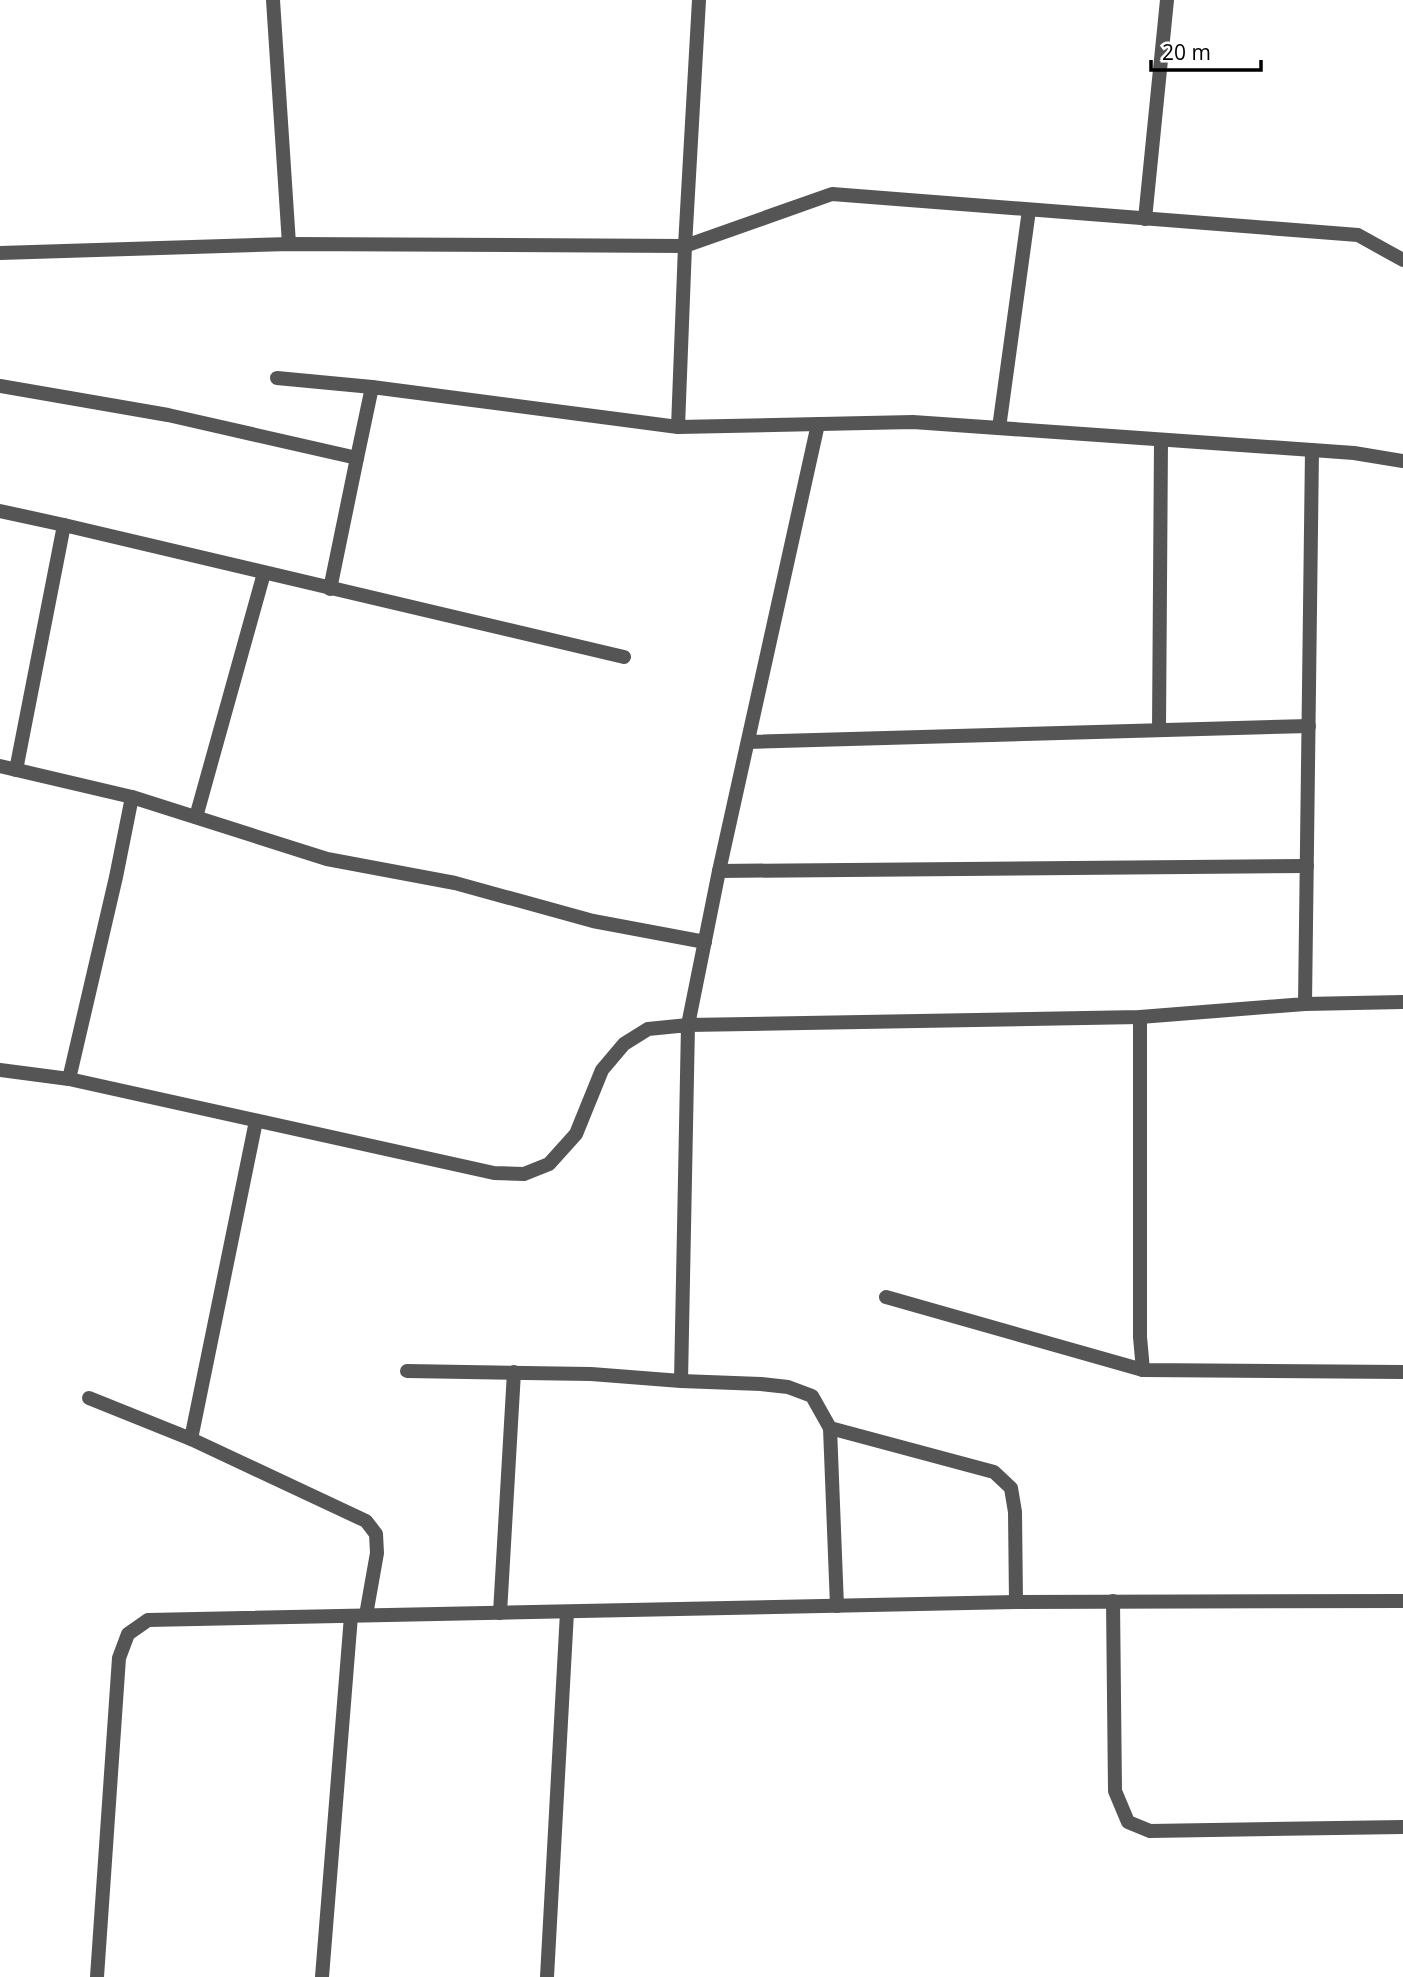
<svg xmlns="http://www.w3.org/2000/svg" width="1403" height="1977" font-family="'Open Sans',sans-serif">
<rect width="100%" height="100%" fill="#fff"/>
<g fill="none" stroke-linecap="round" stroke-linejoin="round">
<g stroke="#555" stroke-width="14">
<path d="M273 0 289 244"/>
<path d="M699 0 685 246 678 427 913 422 1354 453 1403 461"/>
<path d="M1145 219 1167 0"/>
<path d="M0 253 289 244 685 246 832 194 1358 235 1403 260"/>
<path d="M277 378 372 387"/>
<path d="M0 386 168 415 357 458 372 387 678 427"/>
<path d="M818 424 719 871 688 1025 1140 1017 1305 1004 1312 450"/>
<path d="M999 428 1029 210"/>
<path d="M0 511 64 525 16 770"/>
<path d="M64 525 624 657"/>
<path d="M330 589 357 458"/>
<path d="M1159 730 1161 440"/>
<path d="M748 742 1309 726"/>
<path d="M0 766 132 797 327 859 455 883 593 921 705 942"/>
<path d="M196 817 264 573"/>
<path d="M719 871 1307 866"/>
<path d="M1305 1004 1403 1002"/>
<path d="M1140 1017V1337L1143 1370 1403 1372"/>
<path d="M0 1070 69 1079 494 1173 524 1174 549 1164 576 1134 602 1070 624 1044 648 1029 688 1025 681 1381"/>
<path d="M69 1079 116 877 132 797"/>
<path d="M256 1121 191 1439 366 1521 376 1534 377 1553 366 1615"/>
<path d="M886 1297 1143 1370"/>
<path d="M407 1371 591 1374 681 1381 761 1384 788 1387 812 1396 830 1428 837 1606"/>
<path d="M89 1398 191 1439"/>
<path d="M830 1428 994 1472 1011 1488 1015 1512 1016 1602"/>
<path d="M1113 1601 1115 1791 1128 1822 1150 1831 1403 1827"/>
<path d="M500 1613 514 1372"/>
<path d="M97 1977 119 1658 128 1634 148 1620 1016 1602 1403 1601"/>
<path d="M322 1977 351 1616"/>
<path d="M547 1977 567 1612"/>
</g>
</g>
<path d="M1151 60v10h110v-10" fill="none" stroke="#000000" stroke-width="3.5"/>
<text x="1162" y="60" font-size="21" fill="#000000" stroke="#ffffff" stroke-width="5" paint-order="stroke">20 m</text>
</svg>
